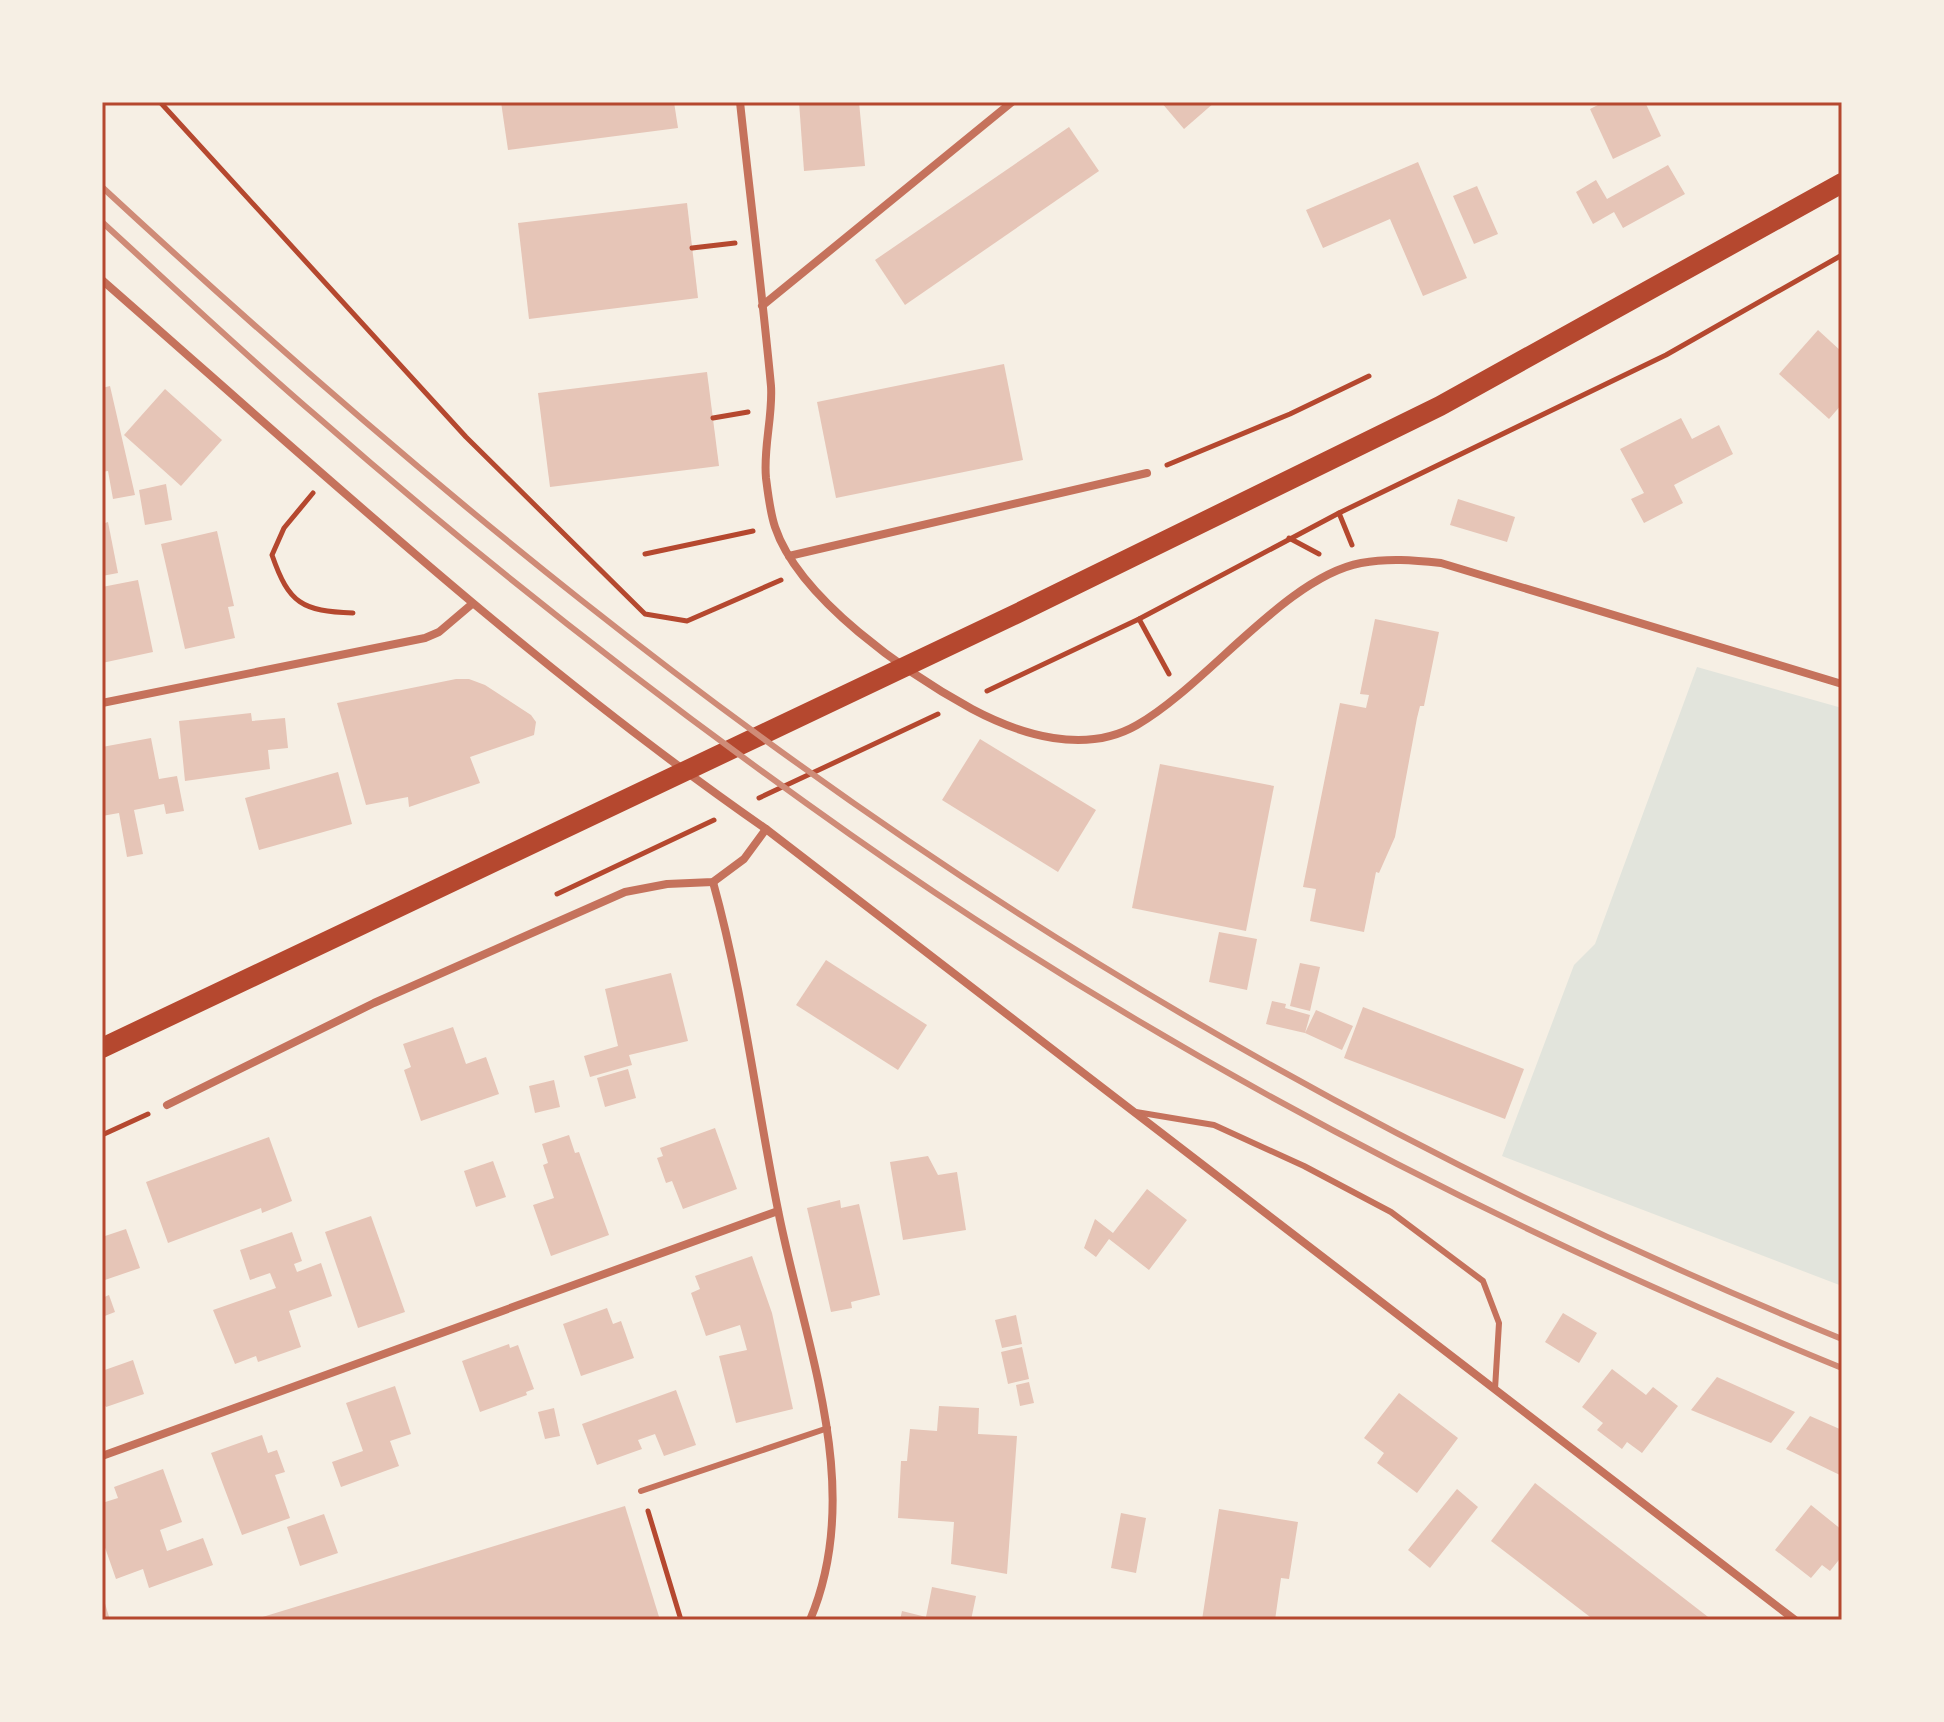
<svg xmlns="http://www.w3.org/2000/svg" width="1944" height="1722" font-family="Mulish,sans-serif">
<rect width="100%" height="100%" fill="#f6efe4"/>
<path fill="#e2e4dc" d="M1697 667 1842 708V1286L1502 1156 1574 965 1595 944Z"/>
<g fill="#e6c5b7">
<path d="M501 102H674L678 128 508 150Z"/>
<path d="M799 102H859L865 166 804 171Z"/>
<path d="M1161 102H1215L1184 129Z"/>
<path d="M1604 102H1645L1661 136 1613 159 1590 109Z"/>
<path d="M1069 127 1099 171 905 305 875 260Z"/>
<path d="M1418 162 1467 278 1423 296 1390 219 1323 248 1306 210Z"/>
<path d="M1668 165 1685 194 1623 228 1614 212 1593 224 1576 192 1596 180 1607 199Z"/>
<path d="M1477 186 1498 234 1474 244 1453 196Z"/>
<path d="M687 203 698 298 529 319 518 223Z"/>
<path d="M1818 330 1842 352V404L1829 419 1779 374Z"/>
<path d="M1004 364 1023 460 836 498 817 402Z"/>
<path d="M707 372 719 466 550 487 538 393Z"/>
<path d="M110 386 135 495 113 499 108 471 102 472V388Z"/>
<path d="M165 389 222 440 181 486 124 435Z"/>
<path d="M1681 418 1692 439 1719 425 1733 454 1674 485 1683 503 1644 523 1631 499 1644 493 1620 449Z"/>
<path d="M166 484 172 520 145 525 139 490Z"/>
<path d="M1458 499 1515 517 1507 542 1450 525Z"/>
<path d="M108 522 118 573 102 576V524Z"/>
<path d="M217 531 234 606 228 607 235 638 185 649 161 544Z"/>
<path d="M138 580 153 652 102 663V587Z"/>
<path d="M1375 619 1439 632 1424 706H1420L1417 718 1395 837 1379 873 1376 872 1364 932 1310 921 1316 889 1303 887 1340 703 1366 708 1369 695 1360 694Z"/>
<path d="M456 679H469L485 685 531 715 536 722 534 735 470 757 480 783 409 807 408 797 366 805 337 703Z"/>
<path d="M251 713 252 721 285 718 288 748 268 750 270 769 185 781 179 721Z"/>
<path d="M151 738 159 779 177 776 184 811 166 814 164 804 134 810 143 854 127 857 119 813 102 816V747Z"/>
<path d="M980 739 1096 810 1058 872 942 800Z"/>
<path d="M1160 764 1274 786 1246 931 1132 908Z"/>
<path d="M338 772 352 824 259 850 245 798Z"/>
<path d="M1219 932 1257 939 1247 990 1209 982Z"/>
<path d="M826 960 927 1025 898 1070 796 1005Z"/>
<path d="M1300 963 1320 967 1310 1011 1290 1006Z"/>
<path d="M671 973 688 1041 629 1055 632 1065 590 1077 584 1056 618 1046 605 989Z"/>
<path d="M1272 1001 1286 1004 1285 1008 1310 1015 1305 1033 1316 1010 1353 1026 1342 1050 1305 1033 1266 1024Z"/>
<path d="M1363 1007 1524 1069 1505 1119 1344 1058Z"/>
<path d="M453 1027 466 1064 486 1057 499 1094 421 1121 404 1070 411 1067 403 1044Z"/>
<path d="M628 1069 636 1098 605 1107 597 1078Z"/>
<path d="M554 1080 560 1107 535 1113 529 1086Z"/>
<path d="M715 1128 737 1189 683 1209 672 1181 666 1183 657 1158 663 1156 660 1148Z"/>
<path d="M569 1135 575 1153 579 1152 609 1235 551 1256 533 1205 554 1198 543 1165 548 1163 542 1144Z"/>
<path d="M269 1137 292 1201 262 1213 261 1208 168 1243 146 1182Z"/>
<path d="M928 1156 938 1175 957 1172 966 1230 903 1240 890 1162Z"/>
<path d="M493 1161 506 1197 476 1207 464 1171Z"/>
<path d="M1147 1189 1187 1220 1149 1270 1109 1239 1096 1257 1084 1248 1095 1219 1113 1233Z"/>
<path d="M840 1200 841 1208 859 1204 880 1295 851 1302 852 1308 831 1312 807 1208Z"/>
<path d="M371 1216 405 1312 358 1328 325 1232Z"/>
<path d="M126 1229 140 1268 102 1281V1237Z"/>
<path d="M292 1232 302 1261 294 1264 297 1272 321 1263 332 1296 289 1311 301 1347 258 1362 256 1356 235 1364 213 1310 276 1288 270 1273 250 1280 240 1250Z"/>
<path d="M752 1256 772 1313 793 1409 736 1423 719 1356 747 1350 740 1325 706 1336 691 1293 700 1289 695 1276Z"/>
<path d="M109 1295 115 1312 102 1317V1298Z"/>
<path d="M607 1308 613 1324 621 1321 634 1358 581 1376 563 1324Z"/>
<path d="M1563 1313 1597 1333 1579 1363 1545 1342Z"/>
<path d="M1016 1315 1022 1344 1002 1348 995 1320Z"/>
<path d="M509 1344 510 1348 518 1345 534 1389 526 1392 527 1395 480 1412 462 1361Z"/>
<path d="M1022 1347 1029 1379 1008 1384 1001 1352Z"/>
<path d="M133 1360 144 1394 106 1407 102 1401V1371Z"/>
<path d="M1612 1369 1646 1395 1653 1387 1678 1406 1642 1453 1627 1442 1622 1449 1597 1430 1603 1423 1582 1407Z"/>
<path d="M1717 1377 1795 1412 1771 1443 1691 1410Z"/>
<path d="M1029 1382 1034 1403 1020 1406 1016 1385Z"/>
<path d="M395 1386 411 1434 390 1441 399 1466 341 1487 332 1462 363 1451 346 1403Z"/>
<path d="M676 1390 696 1445 664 1456 655 1434 638 1440 642 1449 597 1465 582 1424Z"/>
<path d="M1399 1393 1458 1438 1417 1493 1377 1463 1384 1453 1364 1438Z"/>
<path d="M939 1406 979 1408 978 1434 1017 1436 1007 1574 951 1564 954 1522 898 1518 901 1461H907L910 1429 937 1431Z"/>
<path d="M554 1408 560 1436 545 1439 538 1412Z"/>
<path d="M1810 1416 1842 1430V1476L1786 1449Z"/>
<path d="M262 1435 268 1453 277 1450 285 1472 275 1475 290 1518 242 1535 211 1453Z"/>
<path d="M163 1469 182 1522 160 1530 167 1551 203 1538 213 1565 149 1588 143 1569 116 1579 102 1539V1503L118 1498 114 1487Z"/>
<path d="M1535 1483 1712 1620H1594L1491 1541Z"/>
<path d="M1457 1489 1478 1507 1430 1568 1408 1550Z"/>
<path d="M1811 1505 1842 1530V1556L1830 1571 1822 1565 1811 1578 1775 1550Z"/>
<path d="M625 1506 660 1620H256V1619Z"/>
<path d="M1219 1509 1298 1522 1289 1579 1281 1578 1275 1620H1202Z"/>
<path d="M1121 1513 1146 1518 1136 1573 1111 1568Z"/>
<path d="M324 1514 338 1553 300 1566 287 1527Z"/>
<path d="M932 1587 976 1596 971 1620H900L902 1611 926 1617Z"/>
<path d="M102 1597H103L110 1620H102Z"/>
</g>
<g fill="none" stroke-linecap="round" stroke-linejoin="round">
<g stroke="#b5482f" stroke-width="5">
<path d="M160 102 466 437 645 614 687 621 781 580"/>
<path d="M692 248 735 243"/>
<path d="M713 418 748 412"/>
<path d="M1167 465 1290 414 1369 376"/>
<path d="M313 493 284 528 272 555C289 604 302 611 353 613"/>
<path d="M1339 513 1666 355 1842 255"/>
<path d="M1289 538 1319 554"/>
<path d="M645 554 753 531"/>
<path d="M1139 619 1169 674"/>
<path d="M987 691 1139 619 1339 513 1352 545"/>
<path d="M759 798 938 714"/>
<path d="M557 894 714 820"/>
<path d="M102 1135 148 1114"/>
<path d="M648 1511 681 1620"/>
</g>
<g stroke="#c5725c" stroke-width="6">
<path d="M1136 1112 1214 1125 1304 1166 1391 1212 1483 1281 1499 1323 1495 1389"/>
<path d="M641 1491 828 1428"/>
</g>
<g stroke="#c5725c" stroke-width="8">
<path d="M740 102C750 196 762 291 771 386 773 416 763 448 766 478 768 494 770 512 775 527 799 599 908 674 972 709 1021 735 1085 755 1137 725 1207 685 1286 577 1361 563 1388 558 1413 560 1441 563L1842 684"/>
<path d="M102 280C318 469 530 665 766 829L1795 1620"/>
<path d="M762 306 1012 102"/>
<path d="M789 556 1147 473"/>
<path d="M102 703 425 638 439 632 472 604"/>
<path d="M713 882C743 990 756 1101 778 1210 804 1343 866 1488 810 1620"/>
<path d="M167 1105 374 1003 625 892 667 884 713 882 744 859 766 829"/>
<path d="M102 1456 778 1211"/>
</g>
<path stroke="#b5482f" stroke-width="20" d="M102 1048 1016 614 1440 406 1842 183"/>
<g stroke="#cf8b77" stroke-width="6">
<path d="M102 187C411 473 739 744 1099 964 1336 1110 1584 1234 1842 1339"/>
<path d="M102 222C172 286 241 351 313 413 484 563 665 704 851 835 1159 1052 1494 1226 1842 1368"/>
</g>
</g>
<rect width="1944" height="1722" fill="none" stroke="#f6efe4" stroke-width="208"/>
<rect x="104" y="104" width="1736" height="1514" fill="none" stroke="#b5482f" stroke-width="3"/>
</svg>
